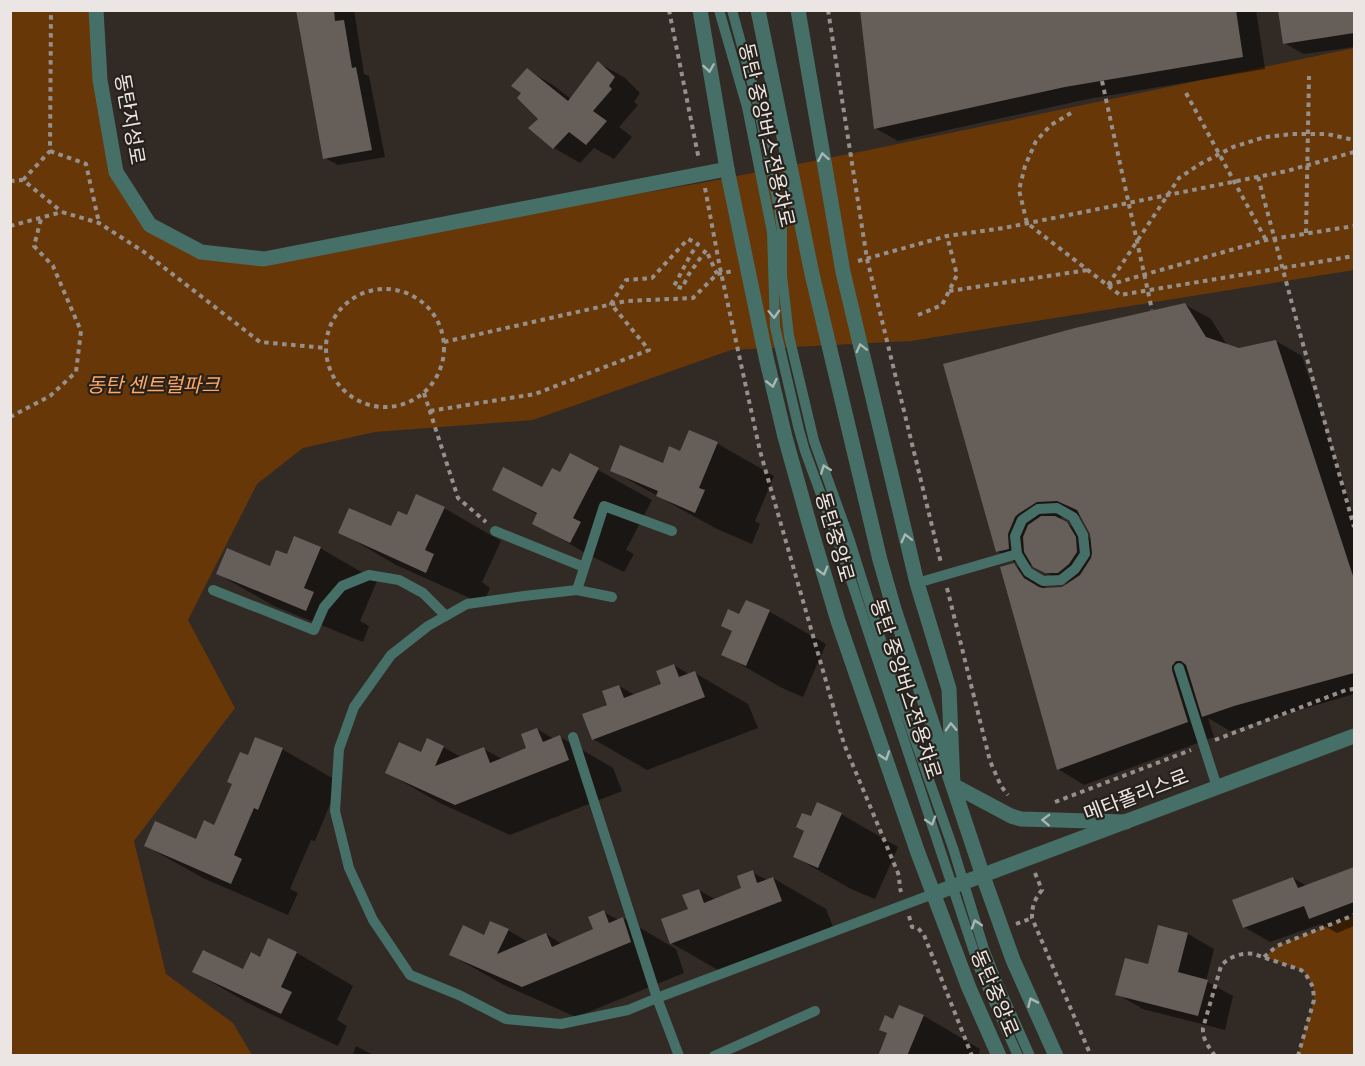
<svg xmlns="http://www.w3.org/2000/svg" width="1365" height="1066" font-family="'Zilla Slab','Noto Sans KR',serif">
<rect width="100%" height="100%" fill="#312a25"/>
<g fill="#683707">
<path d="M10 11H96L116 172 150 225 201 252 264 259 701 183 869 150 1354 48V270L911 341 731 350 533 420 375 432 303 448 257 484 188 620 235 708 134 841 166 974 233 1023 252 1055H11Z"/>
<path d="M1354 915V1055H1298L1314 1000 1313 986 1305 973 1301 970 1264 957 1277 946Z"/>
</g>
<g fill="#0007" fill-rule="evenodd">
<path d="M298 10H354L364 74 369 76 385 157 338 165 325 158Z"/>
<path d="M861 10H1256L1265 69 1088 99 898 141 875 128Z"/>
<path d="M1280 10H1354V47L1304 54 1284 43Z"/>
<path d="M599 63 625 78 640 93 634 102 638 105 619 127 632 137 614 159 594 148 580 163 554 148 540 119 523 92 527 70 553 85 571 99Z"/>
<path d="M1184 304 1211 319 1227 345 1239 349 1276 341 1302 356 1354 516V694L1261 721 1230 731 1208 718 1214 737 1084 785 1058 769 1013 564 1040 580 1047 590 1063 589 1068 585 1033 564 1023 567 997 551 945 365ZM1081 515 1092 539 1059 519 1064 516Z"/>
<path d="M689 432 718 444 774 476 755 521 760 524 752 544 715 528 611 470 663 465 681 453Z"/>
<path d="M571 455 652 500 626 550 634 554 624 572 587 554 534 523 538 515 494 489H543L561 474Z"/>
<path d="M444 508 501 541 482 582 490 588 483 604 396 565 340 532 392 528 408 517Z"/>
<path d="M320 548 377 581 360 621 369 626 363 642 274 606 218 574 271 568Z"/>
<path d="M747 602 770 612 826 644 803 697 780 687 723 654Z"/>
<path d="M674 665 690 675 695 673 748 704 758 728 647 770 593 739 619 686 635 695 663 685Z"/>
<path d="M537 729 554 739 560 737 613 768 622 791 510 835 440 803 387 773 422 754 443 747 461 757 484 749 502 759 528 749Z"/>
<path d="M282 749 339 782 315 841 311 840 290 889 298 893 288 915 203 878 146 846 196 841 215 827 249 757Z"/>
<path d="M841 814 898 847 875 899 851 889 795 857 811 818Z"/>
<path d="M1354 869V926L1337 933 1321 924 1270 942 1244 927 1293 878 1307 886Z"/>
<path d="M752 872 767 880 773 878 826 909 835 932 725 974 671 943 699 890 716 900 743 889Z"/>
<path d="M604 912 618 920 623 918 676 949 684 973 576 1017 504 985 451 955 485 937 508 930 528 942 546 934 562 944 595 930Z"/>
<path d="M1188 934 1214 949 1206 981 1233 996 1225 1030 1143 1009 1117 994Z"/>
<path d="M269 940 297 953 353 986 337 1020 347 1026 338 1046 250 1004 194 972 243 971 261 959Z"/>
<path d="M900 1006 924 1016 980 1049 978 1056H879L888 1034 881 1030 894 1021Z"/>
<path d="M356 1046 375 1056H352Z"/>
</g>
<g fill="#665e58">
<path d="M296 10H334L335 21 344 20 352 68 356 67 372 150 323 159Z"/>
<path d="M860 10H1236L1243 57 1065 87 874 129Z"/>
<path d="M1278 10H1354V33L1283 44Z"/>
<path d="M598 61 615 77 609 86 612 89 593 111 607 121 586 145 569 132 553 149 528 128 538 119 517 98 521 93 511 86 527 68 568 101Z"/>
<path d="M1185 303 1206 337 1239 348 1276 340 1354 579V673L1234 706 1202 717 1186 665 1181 661H1176L1172 666V670L1188 722 1057 770 1000 567 1014 563 1024 578 1039 587 1043 588 1062 587 1080 575 1091 558 1092 553 1090 534 1077 510 1057 501 1037 502 1018 514 1015 517 1008 534 1009 549 996 552 943 364 1075 328Z"/>
<path d="M689 430 718 442 699 488 705 490 695 513 656 496 658 491 610 471 620 445 663 463 669 446 680 451Z"/>
<path d="M570 453 599 468 573 518 581 522 570 543 532 524 537 513 492 490 503 467 542 487 552 468 560 472Z"/>
<path d="M416 494 445 507 425 550 434 554 426 573 338 533 349 508 391 526 398 511 407 515Z"/>
<path d="M1041 516H1055L1067 522 1076 537 1077 552 1069 564 1058 573H1045L1033 567 1024 552 1023 537 1028 525Z"/>
<path d="M294 536 321 547 304 588 314 592 306 611 216 574 227 548 270 566 276 550 287 554Z"/>
<path d="M746 600 770 610 746 666 721 655 732 631 721 626 728 609 739 614Z"/>
<path d="M674 664 679 677 695 671 705 697 592 740 582 714 607 705 602 691 619 685 624 698 661 684 656 671Z"/>
<path d="M537 728 543 742 560 735 569 760 455 805 385 773 399 742 421 752 427 738 444 746 435 766 484 747 490 763 526 748 521 734Z"/>
<path d="M255 737 283 748 258 810 254 808 234 855 242 859 231 884 144 846 155 821 196 839 204 820 214 825 232 784 227 782 240 752 248 755Z"/>
<path d="M817 802 842 813 818 868 793 857 804 831 796 827 802 813 811 816Z"/>
<path d="M1354 867V902L1309 919 1304 906 1243 928 1232 900 1293 877 1298 888Z"/>
<path d="M753 870 757 883 773 877 782 901 670 944 661 919 688 909 682 895 699 889 704 903 741 888 737 876Z"/>
<path d="M604 910 609 923 623 917 631 942 522 987 449 955 463 925 484 935 490 921 509 929 497 954 546 933 552 947 593 929 588 917Z"/>
<path d="M1158 925 1188 933 1178 972 1208 980 1198 1016 1115 995 1125 958 1148 964Z"/>
<path d="M268 938 297 952 281 987 292 992 281 1014 192 972 203 950 243 969 251 952 260 957Z"/>
<path d="M899 1005 924 1015 907 1056H878L887 1033 879 1030 885 1015 893 1019Z"/>
</g>
<g fill="none" stroke-linecap="round" stroke-linejoin="round">
<g stroke="#96908d" stroke-width="4" stroke-dasharray="4.5 4.5" stroke-linecap="butt">
<path d="M669 10 699 160"/>
<path d="M828 10 867 259 941 563"/>
<path d="M1102 81 1152 310"/>
<path d="M1186 93 1266 240"/>
<path d="M1071 113 1051 125 1036 141 1025 166 1019 190 1027 223 1120 295 1354 256"/>
<path d="M50 151 86 164 99 223"/>
<path d="M1258 177 1301 337 1354 527"/>
<path d="M23 180 50 151 51 10"/>
<path d="M10 181 23 180 62 212"/>
<path d="M705 188 720 268 760 451 844 744 898 873C900 880 899 885 901 892"/>
<path d="M10 226 62 212 99 223 144 252 260 342 326 348"/>
<path d="M1306 233 1309 76"/>
<path d="M858 261 947 236 1004 228 1287 171 1354 152"/>
<path d="M1108 285 1179 178 1200 164 1233 147 1265 137 1292 134H1327L1354 140"/>
<path d="M1108 285 1266 240 1354 226"/>
<circle cx="385" cy="348" r="59"/>
<path d="M949 291 1088 270"/>
<path d="M918 315 942 305 957 275 947 236"/>
<path d="M444 342 626 301 693 298 717 274 734 271"/>
<path d="M424 393 458 498 486 522"/>
<path d="M430 411 535 394 649 350 611 304 626 280 652 278 688 239 698 244 691 254 674 286 682 288 689 274 706 250 717 274"/>
<path d="M10 417 50 396 76 372 81 331 53 266 34 246 41 219"/>
<path d="M947 588 990 761 1001 786 1008 795"/>
<path d="M1215 740 1346 690 1354 689"/>
<path d="M1055 802 1191 750"/>
<path d="M1035 873 1042 890C1034 900 1032 906 1032 918L1091 1056"/>
<path d="M909 916 912 927 918 928 924 935 972 1056"/>
<path d="M1016 924 1032 918"/>
<path d="M1264 957 1277 946 1354 915"/>
<path d="M1215 1056C1209 1047 1202 1039 1203 1028L1221 966C1228 957 1242 952 1254 954L1301 970 1305 973 1313 987 1314 1000 1298 1056"/>
</g>
<g stroke="#466f67" stroke-width="10">
<path d="M719 10 747 107 772 232 775 327 799 430 805 451 838 541 981 973 1018 1056"/>
<path d="M732 10 757 101 779 209 782 231V275L789 336 814 441 849 538 891 672 953 848 984 949 998 984 1030 1056"/>
<path d="M1057 508 1073 517 1083 535 1085 554 1075 569 1061 580 1043 581 1028 572 1017 554 1015 536 1022 520 1038 509Z"/>
<path d="M495 531 584 567"/>
<path d="M917 583 1017 554"/>
<path d="M213 590 314 630 324 607 342 586 369 575 399 580 423 593 446 616"/>
<path d="M577 590 604 506 672 531"/>
<path d="M612 597 577 590 524 596 467 604 428 626 391 655 354 707 339 749 335 811 349 868 373 920 410 975 459 995 506 1019 561 1024 628 1010 657 998 933 894"/>
<path d="M1179 668 1217 787"/>
<path d="M573 737 657 998 679 1056"/>
<path d="M714 1056 815 1011"/>
</g>
<g stroke="#466f67" stroke-width="15">
<path d="M96 10 100 80 116 172 150 225 201 252 264 259 727 169"/>
<path d="M798 10 843 272 917 583 949 689 953 785 1011 816 1021 819 1126 822"/>
<path d="M933 894 1354 736"/>
</g>
<g stroke="#466f67" stroke-width="15">
<path d="M700 10 727 169 766 357 785 437 811 530 838 621 918 853 969 988 999 1056"/>
<path d="M758 10 812 274 880 560 894 609 983 876 1013 960 1056 1056"/>
</g>
</g>
<defs><path id="oneway-chevron" d="M-2-3.5L2.5 0L-2 3.5" fill="none" stroke-width="1.6" stroke-linecap="round" stroke-linejoin="round" transform="scale(1.5)"/></defs>
<g stroke="#a9b6b1">
<use href="#oneway-chevron" transform="translate(709 68) rotate(81)"/>
<use href="#oneway-chevron" transform="translate(823 157) rotate(-100)"/>
<use href="#oneway-chevron" transform="translate(774 314) rotate(88)"/>
<use href="#oneway-chevron" transform="translate(861 348) rotate(-104)"/>
<use href="#oneway-chevron" transform="translate(772 383) rotate(77)"/>
<use href="#oneway-chevron" transform="translate(825 469) rotate(-111)"/>
<use href="#oneway-chevron" transform="translate(906 538) rotate(-104)"/>
<use href="#oneway-chevron" transform="translate(823 571) rotate(74)"/>
<use href="#oneway-chevron" transform="translate(951 727) rotate(-92)"/>
<use href="#oneway-chevron" transform="translate(885 756) rotate(71)"/>
<use href="#oneway-chevron" transform="translate(1046 820) rotate(-178)"/>
<use href="#oneway-chevron" transform="translate(931 821) rotate(72)"/>
<use href="#oneway-chevron" transform="translate(976 924) rotate(-108)"/>
<use href="#oneway-chevron" transform="translate(1032 1002) rotate(-114)"/>
</g>
<g text-anchor="middle" dominant-baseline="central" stroke-width="4.5" stroke-linejoin="round" paint-order="stroke">
<g font-size="20" fill="#ebe6e3" stroke="#27211c">
<text transform="translate(130 119) rotate(80)">동탄지성로</text>
<text transform="translate(767 135) rotate(77)">동탄 중앙버스전용차로</text>
<text transform="translate(835 537) rotate(74)">동탄중앙로</text>
<text transform="translate(906 689) rotate(72)">동탄 중앙버스전용차로</text>
<text transform="translate(1136 795) rotate(-21)">메타폴리스로</text>
<text transform="translate(995 993) rotate(67)">동탄중앙로</text>
</g>
<g font-size="20" font-style="italic" fill="#ffa761" stroke="#27211c">
<text x="153" y="385">동탄 센트럴파크</text>
</g>
</g>
<rect width="1365" height="1066" fill="none" stroke="#ebe6e3" stroke-width="24"/>
</svg>
